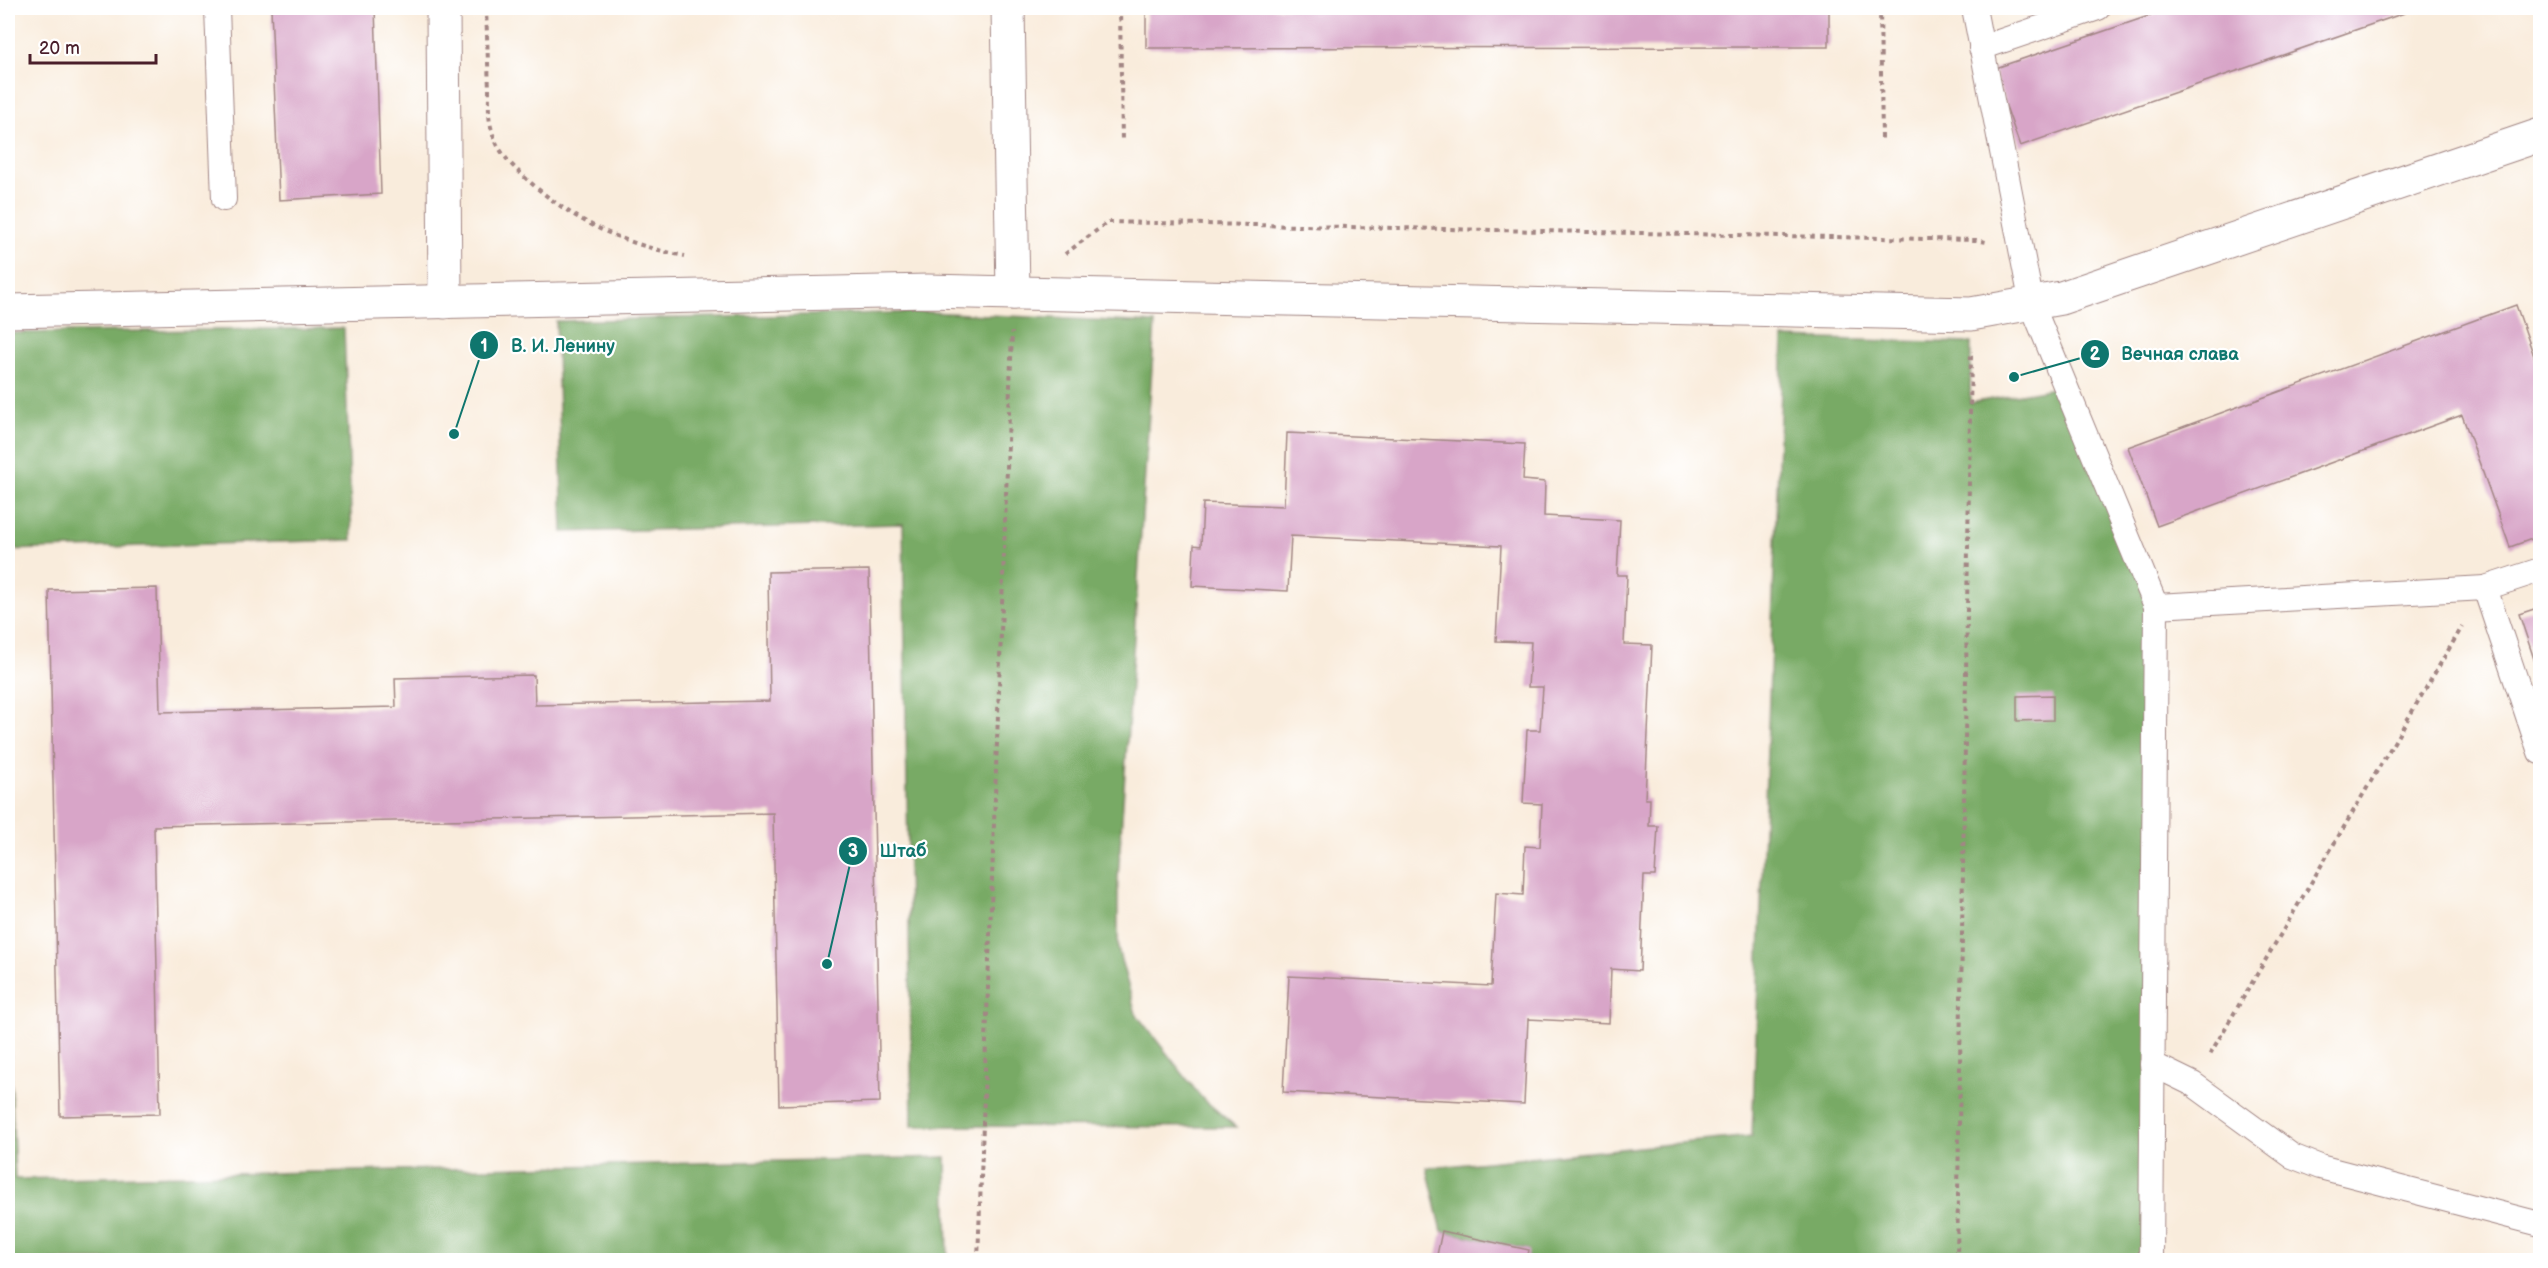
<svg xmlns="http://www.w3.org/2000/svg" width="2548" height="1268" font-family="'Balsamiq Sans',sans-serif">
<rect width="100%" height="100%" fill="#fff"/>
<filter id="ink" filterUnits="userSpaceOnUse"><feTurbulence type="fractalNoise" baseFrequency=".0167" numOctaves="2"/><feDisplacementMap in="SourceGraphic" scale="12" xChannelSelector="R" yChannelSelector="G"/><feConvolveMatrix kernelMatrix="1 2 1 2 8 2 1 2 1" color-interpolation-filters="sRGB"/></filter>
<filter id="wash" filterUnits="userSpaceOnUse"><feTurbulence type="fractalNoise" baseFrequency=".008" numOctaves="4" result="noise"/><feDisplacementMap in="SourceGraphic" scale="24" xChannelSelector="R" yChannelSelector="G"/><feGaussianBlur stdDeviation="1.35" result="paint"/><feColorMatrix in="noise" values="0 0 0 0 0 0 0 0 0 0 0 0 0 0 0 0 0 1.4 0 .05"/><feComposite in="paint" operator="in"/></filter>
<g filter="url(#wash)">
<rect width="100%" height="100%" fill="#f9ecdc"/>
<g fill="#78aa65" stroke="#616448" stroke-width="1.5">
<path d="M928 312 1155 323 1118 878V949L1136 1014 1201 1097 1236 1127 912 1126 903 524 563 532 556 321Z"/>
<path d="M344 328 352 540 8 550V333Z"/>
<path d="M1783 338 1971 343 1970 403 2065 386 2156 606 2151 1260H1527L1528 1250 1442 1231 1427 1168 1752 1136Z"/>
<path d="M8 995 15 1179 946 1157 948 1260H8Z"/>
</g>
<g id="blocks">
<g fill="#d8a5c8">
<path d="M271 8H375L381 194 279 200Z"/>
<path d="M1146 8H1829V47L1146 48Z"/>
<path d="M2172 8H2412L2413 10 2020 146 1993 69Z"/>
<path d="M2516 305 2540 373V536L2510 547 2462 415 2157 526 2128 447Z"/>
<path d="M1287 433 1525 444 1523 480 1545 482 1544 516 1620 520 1617 575H1627L1624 644 1652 645 1645 799H1650L1649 826H1658L1655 876H1644L1640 971 1611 969 1609 1023 1528 1019 1524 1104 1283 1092 1289 976 1491 986 1496 893 1523 895 1525 846 1540 847 1542 804 1523 803 1527 730H1540L1543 687H1528L1531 642 1496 641 1501 546 1291 536 1288 591 1192 586 1194 545 1201 546 1203 503 1284 506Z"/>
<path d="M869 570 880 1102 779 1105 773 813 154 826 160 1114 60 1116 49 590 157 588 160 712 396 707 395 678 534 675 535 705 770 701 768 572Z"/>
<path d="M2540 607V677L2519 614Z"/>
<path d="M2053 695V720L2017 721V696Z"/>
<path d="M1442 1231 1529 1250 1527 1260H1436Z"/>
</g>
</g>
</g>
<g filter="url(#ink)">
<use href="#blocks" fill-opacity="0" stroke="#a28684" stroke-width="1.5"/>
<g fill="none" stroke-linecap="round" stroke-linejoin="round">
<g stroke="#a28684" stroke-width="26">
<g id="lane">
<path d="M217 8 224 199"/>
<path d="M1974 8 2032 305 2156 606 2151 1260"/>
<path d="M1981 48 2098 8"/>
<path d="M2540 570 2485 588 2540 752"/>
<path d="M2156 606 2485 588"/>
<path d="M2152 1064 2193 1084 2292 1156 2320 1167 2540 1224"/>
</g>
</g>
<g stroke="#a28684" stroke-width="35">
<g id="street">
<path d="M443 8 445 302"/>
<path d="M1008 8 1013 293"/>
<path d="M8 311 928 291 1971 314 2061 298 2540 135"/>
</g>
</g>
<g stroke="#a28684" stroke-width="4" stroke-dasharray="4.5 4.5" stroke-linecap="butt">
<path d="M486 8C487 35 488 63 489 90 489 102 488 116 491 127 496 151 512 166 530 182 576 223 624 244 685 256"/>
<path d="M1120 8 1122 143"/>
<path d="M1880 8 1882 139"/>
<path d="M1065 254 1108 222 1976 240 1986 242"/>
<path d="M2210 1054 2462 627"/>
<path d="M978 1260 1012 332"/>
<path d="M1957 1260 1971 351"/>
</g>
<use href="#lane" stroke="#fff" stroke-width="24"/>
<use href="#street" stroke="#fff" stroke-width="33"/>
</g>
</g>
<path fill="none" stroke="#0f766e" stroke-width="2" d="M454 434L484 345M2014 377L2095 354M827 964L853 851"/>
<g fill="#0f766e" stroke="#fff" stroke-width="2">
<circle cx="454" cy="434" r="6"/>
<circle cx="2014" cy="377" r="6"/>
<circle cx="827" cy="964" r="6"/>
<circle cx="484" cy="345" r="15"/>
<circle cx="2095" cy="354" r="15"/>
<circle cx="853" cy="851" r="15"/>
</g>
<g font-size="18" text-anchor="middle" font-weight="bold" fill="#fff">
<text x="484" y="352">1</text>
<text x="2095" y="360">2</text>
<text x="853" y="857">3</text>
</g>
<g font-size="18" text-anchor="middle" font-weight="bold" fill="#0f766e" stroke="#fff" stroke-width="4.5" stroke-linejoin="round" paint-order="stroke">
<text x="563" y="352">В. И. Ленину</text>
<text x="2180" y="360">Вечная слава</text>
<text x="903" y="857">Штаб</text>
</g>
<rect width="2548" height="1268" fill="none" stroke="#fff" stroke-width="30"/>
<path d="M30 54v9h126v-9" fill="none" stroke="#4a1f2b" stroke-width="3"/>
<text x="39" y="54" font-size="18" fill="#4a1f2b" stroke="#ffffff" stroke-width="4.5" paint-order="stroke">20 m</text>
</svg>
